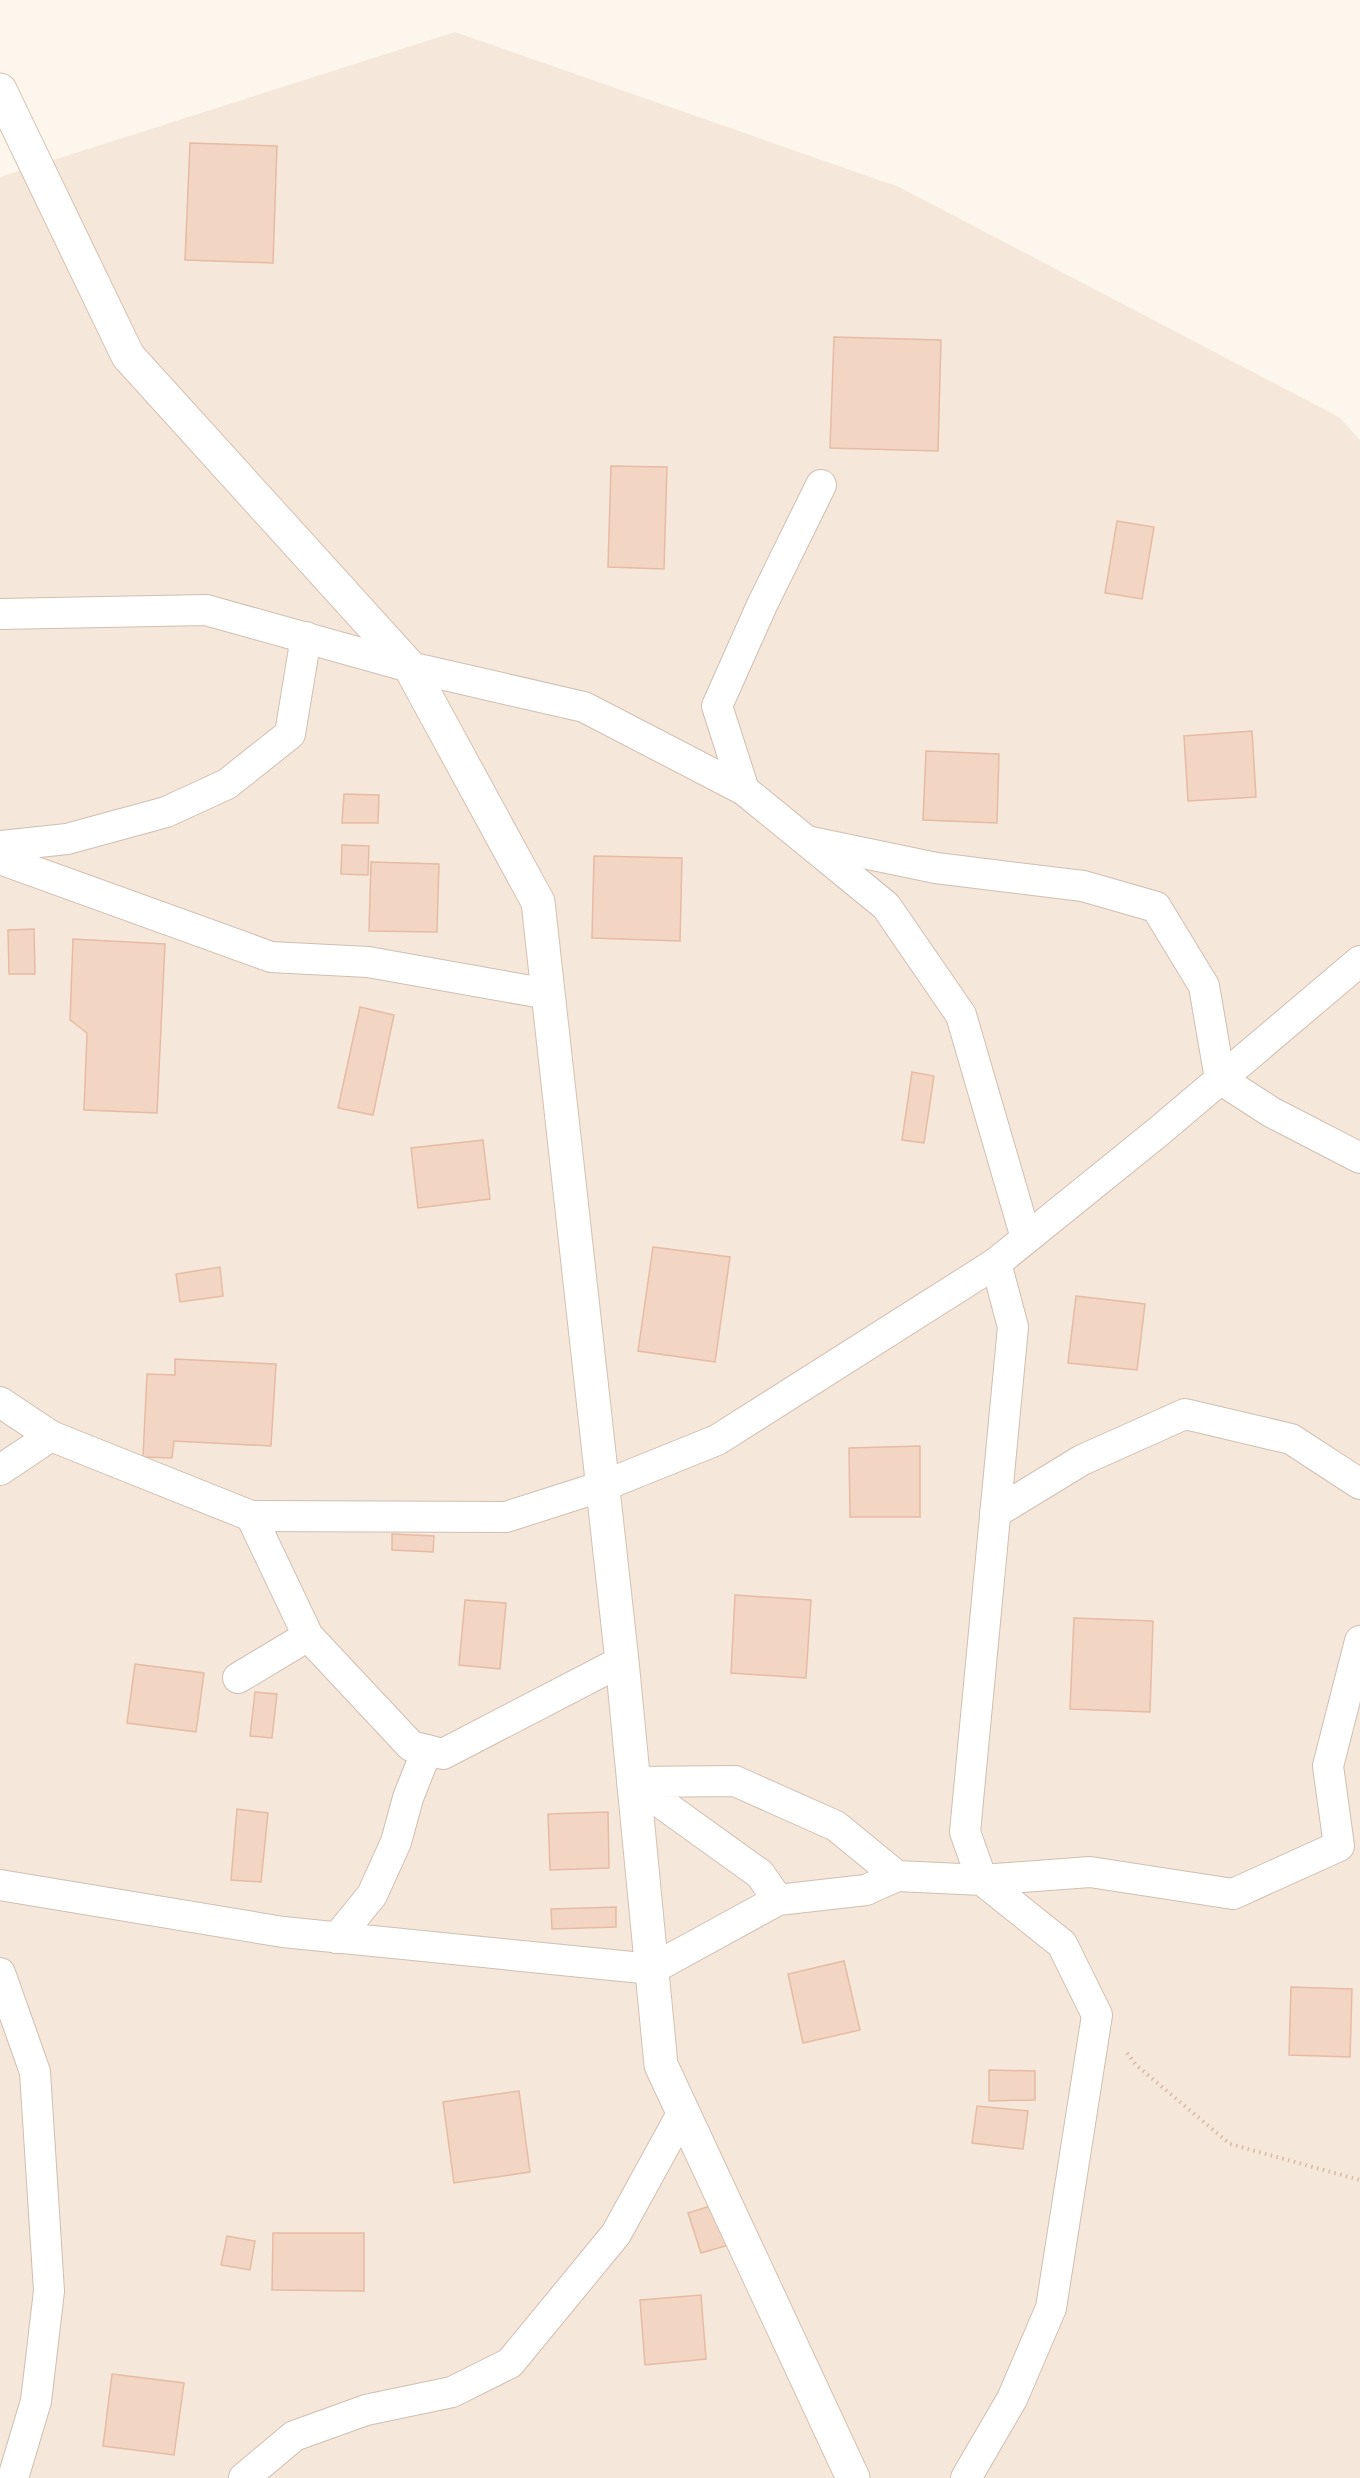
<svg xmlns="http://www.w3.org/2000/svg" width="1360" height="2478" font-family="Mulish,sans-serif">
<rect width="100%" height="100%" fill="#fdf6ec"/>
<path fill="#f5e8da" d="M455 32 899 187 1339 417 1360 440V2478H0V177Z"/>
<g fill="#f3d5c3" stroke="#e6bba3" stroke-width="1.5">
<path d="M190 143 277 146 273 263 185 260Z"/>
<path d="M834 337 941 340 938 451 830 448Z"/>
<path d="M611 466 667 467 664 569 608 567Z"/>
<path d="M1117 521 1154 527 1142 599 1105 593Z"/>
<path d="M1252 731 1256 797 1188 801 1184 736Z"/>
<path d="M926 751 999 754 997 823 923 820Z"/>
<path d="M344 794 379 795 378 823H342Z"/>
<path d="M342 845 369 846 368 875 341 874Z"/>
<path d="M594 856 682 858 680 941 592 938Z"/>
<path d="M371 862 439 864 437 932 369 931Z"/>
<path d="M34 929 35 974H9L8 930Z"/>
<path d="M73 939 165 944 157 1113 84 1110 87 1033 70 1020Z"/>
<path d="M360 1007 394 1015 373 1115 338 1108Z"/>
<path d="M912 1072 934 1076 924 1143 902 1140Z"/>
<path d="M483 1140 490 1199 418 1208 411 1148Z"/>
<path d="M653 1247 730 1257 715 1362 638 1351Z"/>
<path d="M220 1267 223 1296 180 1302 176 1274Z"/>
<path d="M1076 1296 1145 1304 1137 1370 1068 1363Z"/>
<path d="M175 1359 276 1364 271 1446 174 1441 172 1458 143 1457 147 1374 175 1375Z"/>
<path d="M920 1446V1517H850L849 1448Z"/>
<path d="M392 1534 434 1536 433 1552 392 1550Z"/>
<path d="M735 1595 811 1600 806 1678 731 1673Z"/>
<path d="M465 1600 506 1603 500 1669 459 1665Z"/>
<path d="M1074 1618 1153 1621 1150 1712 1070 1709Z"/>
<path d="M135 1664 204 1673 196 1732 127 1723Z"/>
<path d="M255 1692 277 1694 272 1738 250 1736Z"/>
<path d="M237 1809 268 1813 261 1882 231 1880Z"/>
<path d="M608 1812 609 1868 550 1870 548 1814Z"/>
<path d="M616 1907V1927L552 1929 551 1909Z"/>
<path d="M844 1961 860 2030 803 2043 788 1974Z"/>
<path d="M1291 1987 1352 1989 1350 2057 1289 2055Z"/>
<path d="M989 2070 1035 2071V2100L989 2101Z"/>
<path d="M519 2091 530 2172 454 2183 443 2102Z"/>
<path d="M977 2106 1028 2111 1023 2149 972 2143Z"/>
<path d="M720 2203 732 2244 701 2253 688 2213Z"/>
<path d="M273 2233H364V2291L272 2290Z"/>
<path d="M227 2236 255 2241 250 2270 221 2265Z"/>
<path d="M701 2295 706 2359 645 2365 640 2300Z"/>
<path d="M112 2374 184 2383 174 2455 103 2446Z"/>
</g>
<g fill="none" stroke-linecap="round" stroke-linejoin="round">
<g stroke="#d1beb0" stroke-width="32">
<g id="street">
<path d="M0 614 206 610 410 667 584 707 744 790 886 906 961 1015 1026 1238"/>
<path d="M744 790 717 706 762 605 821 485"/>
<path d="M811 842 936 868 1083 886 1156 907 1204 986 1220 1079 1271 1112 1360 1158"/>
<path d="M0 846 67 839 166 812 227 784 290 734 306 637"/>
<path d="M0 859 271 957 368 962 548 994"/>
<path d="M996 1263 1013 1327 965 1832 982 1880 1090 1872 1233 1894 1339 1846 1328 1766 1360 1641"/>
<path d="M0 1402 51 1436 251 1516 506 1517 603 1486 717 1440 996 1263 1158 1132 1360 961"/>
<path d="M0 1470 51 1436"/>
<path d="M995 1513 1082 1460 1185 1414 1291 1439 1360 1484"/>
<path d="M251 1516 308 1636 411 1746 443 1754 622 1661"/>
<path d="M238 1678 308 1636"/>
<path d="M0 1885 283 1932 652 1969 778 1900 866 1890 897 1876 982 1880 1062 1944 1097 2015 1051 2308 1012 2399 966 2478"/>
<path d="M778 1900 760 1874 632 1782 735 1781 836 1826 897 1876"/>
<path d="M337 1938 372 1895 396 1842 408 1798 427 1750"/>
<path d="M0 1973 35 2072 49 2291 36 2401 13 2478"/>
<path d="M244 2478 294 2436 366 2410 452 2392 510 2363 616 2234 683 2112"/>
</g>
</g>
<g stroke="#d6c0b0" stroke-width="35">
<path id="secondary" d="M0 90 128 356 410 667 538 902 622 1661 661 2065 853 2478"/>
</g>
<path stroke="#d9b8a5" stroke-width="4" stroke-dasharray="1.5 4.5" stroke-linecap="butt" d="M1127 2053 1136 2065 1230 2144 1360 2180"/>
<use href="#street" stroke="#fff" stroke-width="30"/>
<use href="#secondary" stroke="#fff" stroke-width="33"/>
</g>
</svg>
